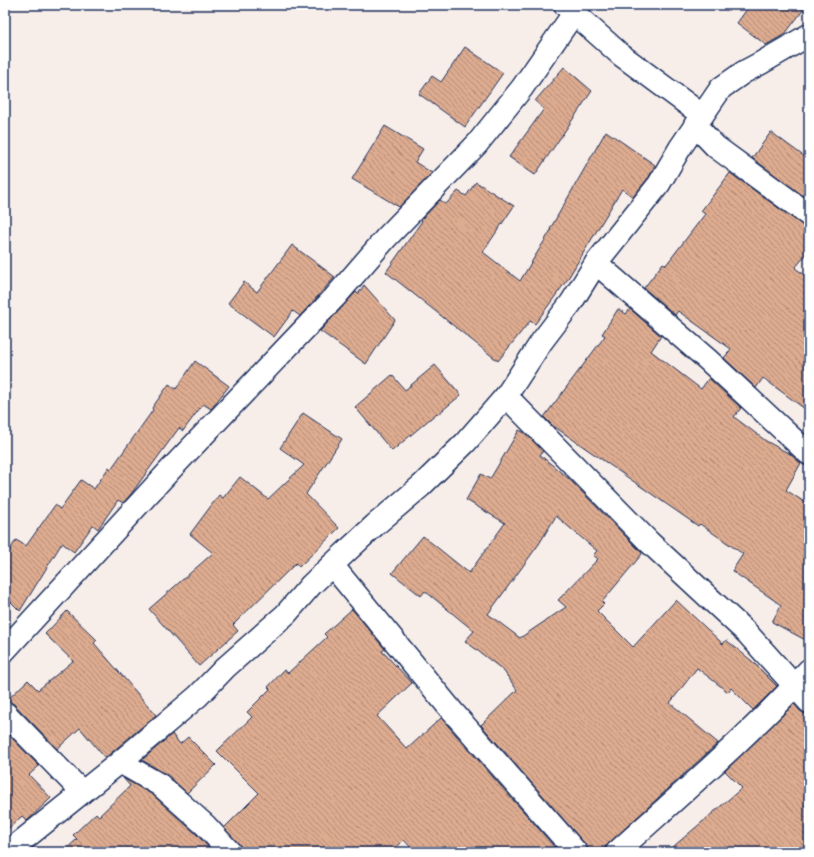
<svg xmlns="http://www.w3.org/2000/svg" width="814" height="857" font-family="'Patrick Hand',sans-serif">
<defs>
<pattern id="building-back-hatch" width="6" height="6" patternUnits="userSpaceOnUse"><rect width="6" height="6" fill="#ddab8f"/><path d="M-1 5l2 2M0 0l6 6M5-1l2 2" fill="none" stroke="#b28c78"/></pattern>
</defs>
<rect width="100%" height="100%" fill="#f8eee9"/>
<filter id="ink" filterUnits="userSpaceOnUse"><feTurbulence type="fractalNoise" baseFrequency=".025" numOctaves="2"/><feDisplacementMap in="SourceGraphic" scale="8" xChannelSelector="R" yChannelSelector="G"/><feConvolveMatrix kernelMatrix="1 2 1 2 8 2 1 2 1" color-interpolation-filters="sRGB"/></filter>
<g filter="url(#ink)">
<g fill="url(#building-back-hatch)" stroke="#1b2f5e" fill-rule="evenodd">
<path d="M750 5H807L785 34 766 45 737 23Z"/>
<path d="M465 47 503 73 465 127 419 94 432 76 441 82Z"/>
<path d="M564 67 592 91 535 175 509 157 544 109 535 101Z"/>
<path d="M385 126 423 149 415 162 432 173 399 207 352 179Z"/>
<path d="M606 131 655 165 649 177 633 197 622 189 567 280 535 324 530 321 498 361 386 272 422 221 421 220 440 200 446 204 458 191 466 196 476 182 514 206 483 252 520 281 551 230 550 229Z"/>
<path d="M771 132 809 160V200L752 158Z"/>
<path d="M730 173 802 225 809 227V251L795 268 809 278V412L763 378 756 388 724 358 731 349 678 311 675 315 644 288 663 263 666 265 705 214 701 211Z"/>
<path d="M292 245 335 277 300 316 293 311 274 337 228 303 244 282 257 292Z"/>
<path d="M364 285 395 320 366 364 320 331 356 292 358 294Z"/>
<path d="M618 309 626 314 630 309 661 336 651 351 701 389 709 378 741 408 734 417 766 441 790 454 801 463 786 490 809 505V642L772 622 781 605 732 571 743 554 700 524 698 526 552 425 544 417 605 336 602 334Z"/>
<path d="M195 361 229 386 211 409 203 404 183 431 179 428 131 494 123 503 118 500 98 529 93 525 74 552 62 543 20 611 5 596V558L16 540 26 546 55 505 60 509 81 480 94 489 109 467 111 469 153 410 152 408 169 384 176 389Z"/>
<path d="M435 365 461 395 438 414 437 413 392 451 355 407 392 375 405 390Z"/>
<path d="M303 413 342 439 306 494 339 528 299 567 296 563 233 625 238 631 199 666 149 609 213 553 190 534 219 495 223 498 240 477 268 499 304 465 280 448Z"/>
<path d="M519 430 525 433 543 451 540 455 569 479 641 552 642 554 602 602 604 604 597 611 633 647 676 600 723 644 726 640 752 661 777 686 753 710 731 688 728 692 697 668 670 703 718 743 609 843 600 852H588L585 844 481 725 517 690 503 670 465 641 474 631 425 591 421 596 392 573 423 536 469 573 505 523 466 500 481 474 490 479ZM556 516 597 551 593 555 598 559 558 600 566 607 520 638 488 614 539 544Z"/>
<path d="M352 609 385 649 382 651 412 683 377 716 407 749 441 718 559 852H415L404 840 392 852H242L239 844 224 828 259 793 217 751 252 717 247 712 270 689 268 687 284 670 288 673 327 637 324 634Z"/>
<path d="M67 611 97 640 94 643 156 715 105 758 80 728 57 749 14 704 6 701 28 680 38 690 73 661 45 634Z"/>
<path d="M794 704 800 711 809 716V852H667L742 788 725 771Z"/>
<path d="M5 731 39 766 29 775 51 798 27 821 22 816 5 832Z"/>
<path d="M172 734 180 744 188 737 216 765 187 793 166 774 142 760Z"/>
<path d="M123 778 153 795 196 834 213 852H63L77 839 73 835 96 813 99 816 130 786Z"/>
</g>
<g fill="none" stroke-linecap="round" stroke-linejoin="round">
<g stroke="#1b2f5e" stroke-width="25">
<g id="street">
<path d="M565 5 621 55 702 115"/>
<path d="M695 125 716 147 809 215"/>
<path d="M596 263 708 360 809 454"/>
<path d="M506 396 649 542 747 633 809 702"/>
<path d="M332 565 452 711 576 852"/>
<path d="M5 650 171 469 335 297 386 238 477 144 522 88 574 13"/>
<path d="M5 713 82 792"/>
<path d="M120 762 160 785 205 825 230 852"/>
<path d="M8 852 120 762 198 696 225 668 286 614 311 585 332 565 375 525 421 486 465 443 506 396 542 341 571 303 596 263 659 184 680 148 721 88 744 72 761 63 809 35"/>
<path d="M617 852C682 793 750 735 809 670"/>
</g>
</g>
<use href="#street" stroke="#fff" stroke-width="22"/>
</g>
</g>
<rect width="814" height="857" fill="none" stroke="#fff" stroke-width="20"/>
<rect x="10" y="10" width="794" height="837" fill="none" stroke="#1b2f5e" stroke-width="1.5" filter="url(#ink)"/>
</svg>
